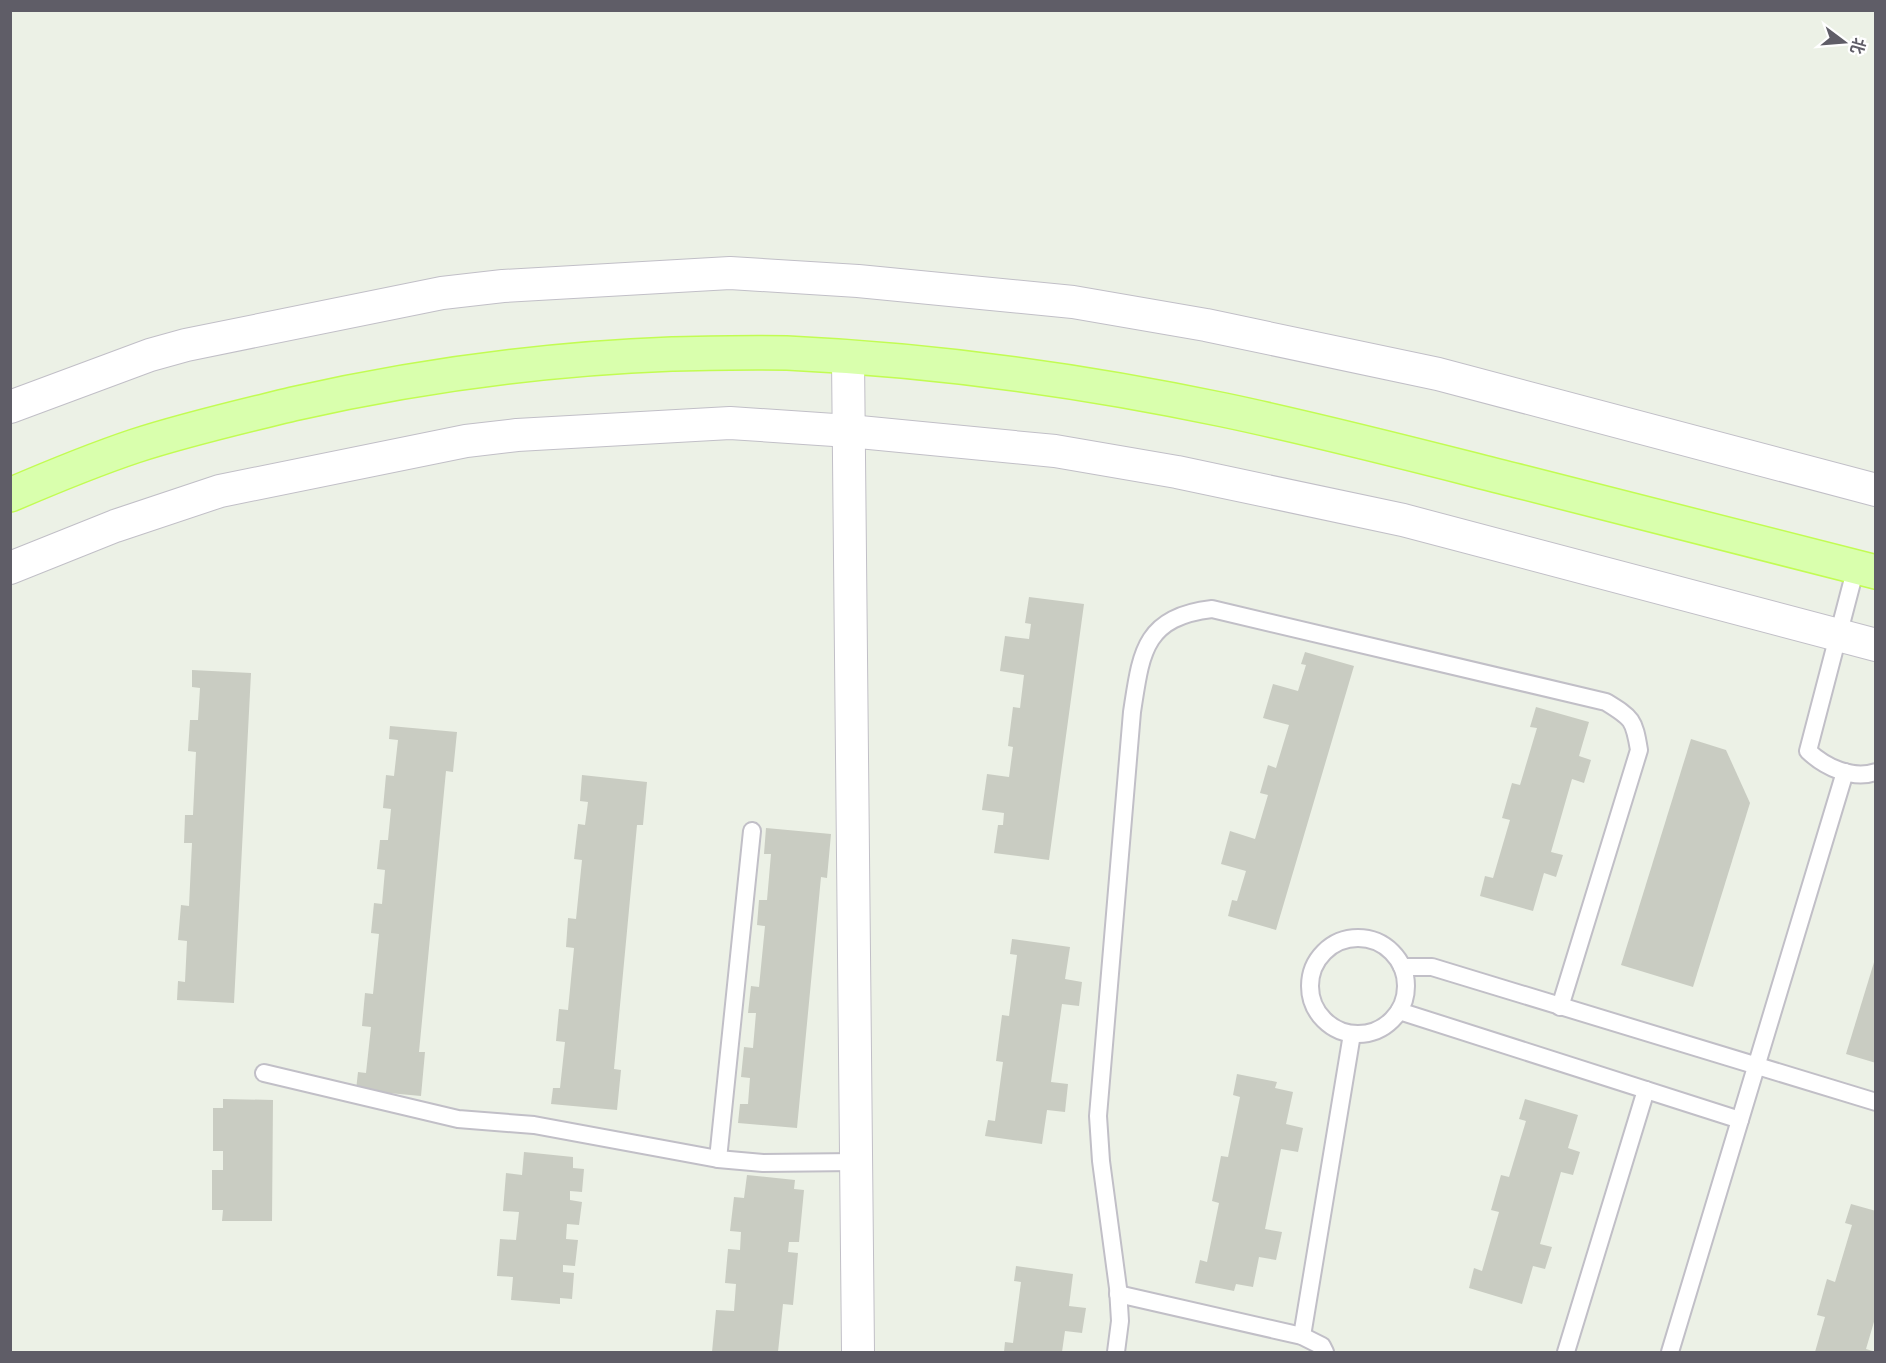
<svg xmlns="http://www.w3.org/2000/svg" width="1886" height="1363" font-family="'PT Sans','Noto Sans SC',sans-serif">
<rect width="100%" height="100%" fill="#ecf1e6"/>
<g fill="#c9ccc2">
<path d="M1029 597 1084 604 1049 860 994 853 998 825H1003L1004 813 982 810 987 774 1009 777 1013 747 1008 746 1013 707 1020 708 1024 675 1000 671 1005 636 1029 639 1031 624 1025 623Z"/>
<path d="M1305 652 1354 666 1276 930 1228 916 1232 900 1237 901 1246 871 1221 864 1230 831 1255 839 1268 795 1260 793 1268 765 1276 768 1289 725 1263 718 1273 684 1298 691 1306 665 1301 664Z"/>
<path d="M192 670 251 673 234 1003 177 1000 178 981 185 982 187 941 178 940 181 905 189 906 192 843H184L185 815H193L196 752 188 751 190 720H198L200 688 192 687Z"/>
<path d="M1536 707 1589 722 1579 756 1591 760 1584 783 1572 779 1551 852 1563 855 1556 877 1544 873 1533 911 1480 896 1485 876 1493 878 1510 820 1502 818 1512 783 1520 785 1537 728 1530 727Z"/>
<path d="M390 726 457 732 453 772 446 771 419 1052H425L421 1096 356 1090 358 1072 366 1073 371 1027 362 1026 365 993 373 994 379 934 371 933 374 903 382 904 385 870 377 869 380 840H388L391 809 383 808 386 775 394 776 398 740 389 739Z"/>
<path d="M1691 739 1726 750 1750 803 1693 987 1621 965Z"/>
<path d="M582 775 647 782 643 825H637L614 1069 621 1070 617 1110 551 1104 553 1088H560L565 1042 556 1041 559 1009 568 1010 574 948 566 947 568 918 576 919 582 860 574 859 578 824 585 825 588 802 580 801Z"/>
<path d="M766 828 831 834 827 878 821 877 797 1128 738 1123 740 1104H748L750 1078 741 1077 744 1047 753 1048 756 1013H748L751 986 759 987 765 926 757 925 759 900H767L771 854H764Z"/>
<path d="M1012 939 1070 947 1065 979 1082 982 1079 1006 1062 1004 1051 1082 1068 1084 1065 1112 1047 1110 1042 1144 985 1136 988 1120 995 1121 1003 1062 996 1061 1002 1015 1009 1016 1017 955 1010 954Z"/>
<path d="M1875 959H1876V1063L1846 1054Z"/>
<path d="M1237 1074 1277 1082 1275 1088 1293 1092 1286 1124 1303 1128 1298 1152 1281 1149 1265 1229 1282 1232 1276 1260 1259 1257 1253 1287 1236 1284 1234 1291 1195 1283 1200 1260 1207 1262 1219 1203 1212 1201 1221 1156 1228 1157 1240 1097 1233 1095Z"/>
<path d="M223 1099 273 1100 272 1221H222L223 1210H212V1170H223V1151H213V1108H223Z"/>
<path d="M1525 1099 1578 1115 1568 1148 1580 1152 1573 1175 1561 1172 1540 1244 1552 1247 1545 1269 1533 1266 1522 1304 1469 1288 1474 1268 1482 1271 1499 1212 1491 1210 1501 1175 1509 1177 1526 1121 1519 1119Z"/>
<path d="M524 1152 573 1157V1168L584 1169 582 1192 570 1191V1200L582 1202 579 1225 567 1224 566 1239 578 1240 575 1266 563 1265V1272L574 1273 572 1299 560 1298V1304L511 1300 513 1277 497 1276 500 1239 516 1240 519 1212 503 1211 506 1173 522 1175Z"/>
<path d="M747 1175 795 1180 794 1189 804 1190 799 1242H789L788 1252 798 1253 793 1305 783 1304 778 1352H712L716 1310 734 1311 736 1284 725 1283 728 1249 740 1250 741 1232 730 1231 734 1197 744 1198Z"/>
<path d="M1851 1204 1876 1211V1315L1866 1349 1876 1352H1815L1825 1317 1817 1315 1827 1279 1835 1282 1852 1225 1845 1223Z"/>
<path d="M1016 1266 1073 1274 1069 1306 1086 1308 1082 1333 1065 1331 1062 1352H1004L1005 1342 1013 1343 1021 1282 1014 1281Z"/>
</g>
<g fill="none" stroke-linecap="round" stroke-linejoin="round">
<g stroke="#c1bfc7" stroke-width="20">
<g id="service">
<path d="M1856 567 1808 751C1825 767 1852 780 1876 772"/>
<circle cx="1358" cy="986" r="48"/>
<path d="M1402 967H1432L1876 1102"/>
<path d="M1399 1011 1740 1120"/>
<path d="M264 1073 458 1119 534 1125 718 1159 763 1163 856 1162"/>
<path d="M718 1159 752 831"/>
<path d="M1118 1294 1302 1336 1322 1346 1325 1352"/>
<path d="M1302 1336 1352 1034"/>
<path d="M1116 1352 1120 1321 1118 1288 1101 1161 1098 1116 1132 712C1141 654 1143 617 1212 609L1606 702C1632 718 1634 719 1639 750L1560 1007"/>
<path d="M1566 1352 1646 1090"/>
<path d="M1670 1352 1845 772"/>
</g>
</g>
<g stroke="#c1bfc7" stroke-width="34">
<g id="minor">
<path d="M848 358 858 1352"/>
<path d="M10 407 150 355 186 345 442 293 503 286 730 273 858 281 1073 302 1206 325 1438 374 1876 490"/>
<path d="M10 568 115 526 220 491 466 441 517 435 730 423 849 431 1055 451 1177 472 1403 520 1876 645"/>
</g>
</g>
<g stroke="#c2fc53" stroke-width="36">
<path id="primary" d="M10 495C52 477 93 460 135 446 187 429 240 417 293 404 421 375 541 359 672 354 711 353 749 352 787 353 934 360 1081 380 1224 410 1324 431 1423 457 1522 482 1640 512 1758 542 1876 572"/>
</g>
<use href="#service" stroke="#fff" stroke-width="16"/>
<use href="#minor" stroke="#fff" stroke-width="32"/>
<use href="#primary" stroke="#d9ffad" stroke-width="33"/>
</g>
<rect width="1886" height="1363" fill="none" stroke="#5f5d67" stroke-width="24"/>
<g transform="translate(1844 42) rotate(106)" stroke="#ffffff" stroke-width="4.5" paint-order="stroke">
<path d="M0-4.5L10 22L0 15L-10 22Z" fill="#5f5d67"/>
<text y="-9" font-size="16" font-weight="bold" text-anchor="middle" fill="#5f5d67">北</text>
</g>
</svg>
